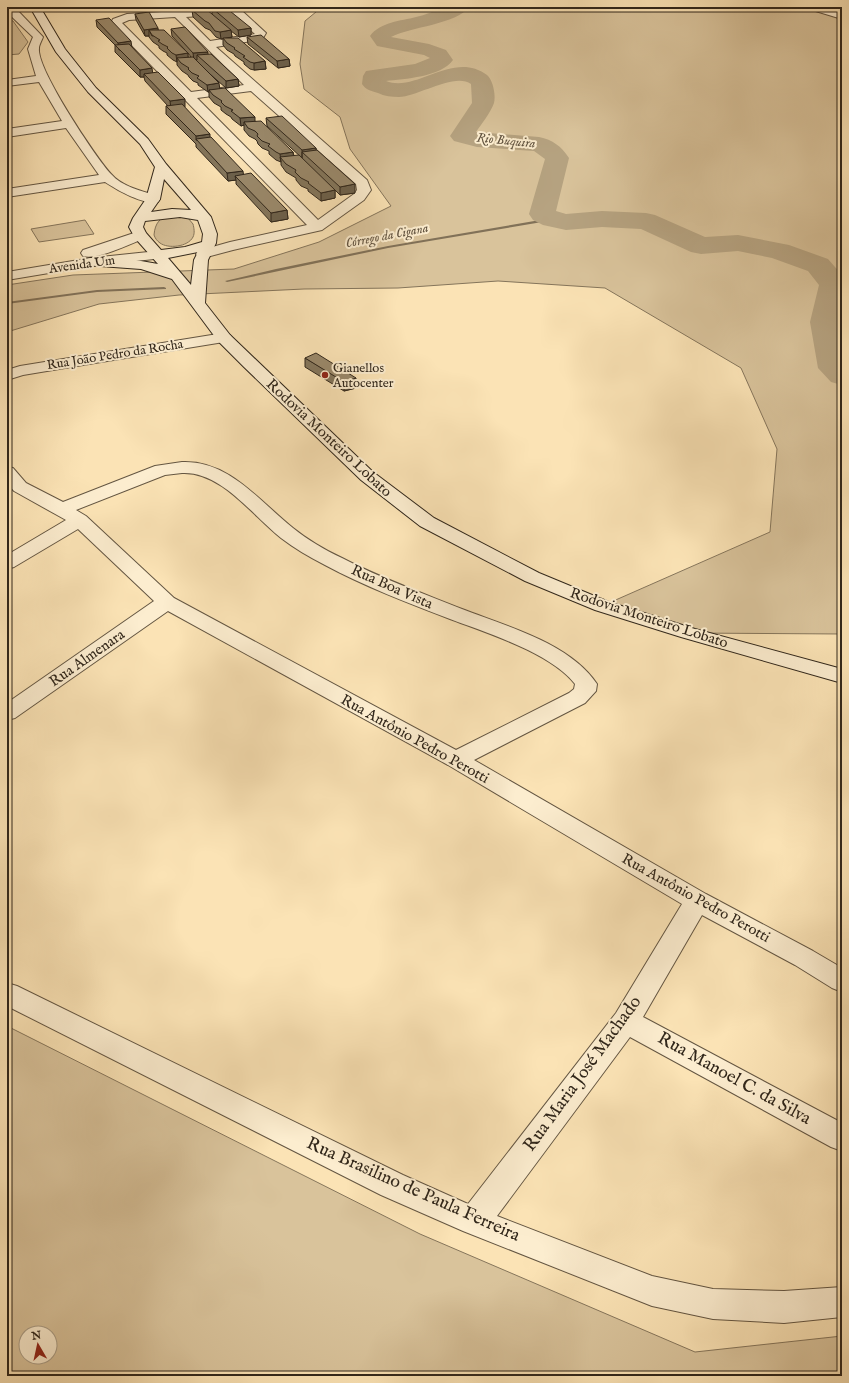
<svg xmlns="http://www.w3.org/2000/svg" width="849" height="1383" font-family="'IM FELL English',serif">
<rect width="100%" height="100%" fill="#fbe3b5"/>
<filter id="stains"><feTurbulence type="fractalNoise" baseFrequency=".005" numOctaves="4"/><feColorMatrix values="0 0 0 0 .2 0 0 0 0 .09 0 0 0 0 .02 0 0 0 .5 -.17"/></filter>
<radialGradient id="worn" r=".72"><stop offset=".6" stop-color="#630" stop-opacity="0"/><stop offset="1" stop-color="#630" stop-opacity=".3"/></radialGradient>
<g fill="#d9c39b" stroke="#85755b" fill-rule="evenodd">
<path d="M322 7H842V634L688 633 602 606 770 532 777 449 741 368 605 288 498 281 398 288 304 289 179 295 99 304 7 332V285L73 275 234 269 319 242 391 206 350 149 340 117 304 89 300 64 305 21Z"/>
<path d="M7 19 13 21 28 42 19 54 7 55Z"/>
<path d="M171 215 188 218 193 224C194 228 195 233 193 237 188 247 168 249 160 243 157 241 155 238 154 235 155 223 160 217 171 215Z"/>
<path d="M85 220 94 234 39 242 31 229Z"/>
<path d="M7 1026 420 1234 695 1352 842 1336V1376H7ZM26 1333H50V1357H26Z"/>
</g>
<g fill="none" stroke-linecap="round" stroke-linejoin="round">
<g fill="#817158" fill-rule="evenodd">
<path d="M552 218 554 219V220L388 248 227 282 225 281 276 269 388 246Z"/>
<path d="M164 287 166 288V289L97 292 7 304V302L97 290Z"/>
</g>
<path fill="#b6a381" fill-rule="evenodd" d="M443 7H469C457 24 410 27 391 37L429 44 446 50 453 60C441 77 404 79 386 81 417 93 453 50 487 75 493 80 496 95 494 103 491 112 481 125 476 132L539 137C553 140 561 146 569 158L556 211 566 214 602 211 646 213 655 215 705 237 738 235 789 245 828 259 842 275V313L840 322 842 331V385L831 382 818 368 810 322 819 285 808 271 772 258 738 251 701 254 691 252 641 229 602 227 566 230 543 225 533 220 529 214 545 159 534 151 477 147 454 141 450 136 472 103 471 84C455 72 419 96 399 97 392 97 384 96 378 93 371 91 366 90 362 84L363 76 366 71 415 64 430 58 424 55 377 46 370 36C380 22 401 21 416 17 425 15 435 11 443 7Z"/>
<g stroke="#645642" stroke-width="2">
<g id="street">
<path d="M807 7H822L842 13V19L809 9Z"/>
<path d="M7 8 19 12 43 37C42 40 39 45 39 48 36 68 96 158 111 174 122 187 142 191 158 196L160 199 158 202C143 205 117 190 105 182L7 197V189L99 175 66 128 7 137V129L62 121 39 82 7 86V80L36 76 28 49 33 37 11 16 7 14Z"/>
<path d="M230 8 241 10 266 33 263 38 258 40 216 47 367 180 371 190 364 200 322 230 233 250 203 258 198 257 196 254 198 251 230 242 307 225 113 26 112 21 113 19 127 14ZM230 14 234 15 255 34 210 41 186 17ZM175 17 244 85 191 92 122 23 129 20ZM251 91 356 184 357 190 354 194 318 220 197 98Z"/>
<path d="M140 231 145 232 147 235 145 238C130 244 98 260 83 256L81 253 83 250Z"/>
<path d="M158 251 163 252 165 255 163 258 91 266 7 280V272L91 258Z"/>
<path d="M224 333 230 335 232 338 230 341 95 363 23 375 7 380V370L20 366Z"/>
<path d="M182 462C229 460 259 501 293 528 308 540 325 550 342 558 380 578 422 593 462 609 506 626 570 643 597 684L596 691 585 703 474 760 706 894 813 951 842 968V992L832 988 795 965 702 915 643 1017 842 1123V1151L831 1147 630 1037 497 1216 652 1276 713 1289 784 1291 842 1287V1317L784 1323 713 1319 652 1306 463 1231 381 1195 7 1006V983L17 986 403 1175 468 1204 616 1013 682 904 448 765 168 611 15 718 7 720V703L154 601 78 529 14 567 7 569V555L66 520 14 491 7 483V467L13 468 26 483 63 502 155 466ZM182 473C221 471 252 515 281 538 294 548 309 557 325 565 364 586 408 603 450 619 487 633 551 653 575 684L574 689 569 693 456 750 174 598 86 516 76 510 165 475Z"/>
</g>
</g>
<g stroke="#31271b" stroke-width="2">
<path id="secondary" d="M30 7H40L65 49 96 88 148 139 166 164 211 217 217 234 216 243 208 260 205 303 230 335 373 472 434 518 539 573 609 602 695 629 842 669V683L681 637 595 610 525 581 420 526 361 480 244 367 218 341 172 279 141 269 86 265 84 262 86 259 91 258 141 261 158 264 135 238 129 227 133 218 146 199 155 167 140 144 88 92 56 52ZM164 179 191 210 172 209 151 212 160 199ZM180 217 198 220 203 234 202 242 185 247 161 250 146 233 143 227 145 221ZM198 252 194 260 191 285 168 258Z"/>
</g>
<use href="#street" fill="#fcedcf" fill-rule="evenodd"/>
<use href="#secondary" fill="#fcedcf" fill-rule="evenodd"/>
</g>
<g fill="#84765c" stroke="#31271b" fill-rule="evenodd">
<path d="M212 8 251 28V35L239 37 231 31 232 37 224 38 265 61 266 69 254 70 250 69 244 64V62L235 56 234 54 227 50 223 45V39H221L216 37 210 30 205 28 193 17 192 10 212 14Z"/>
<path d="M135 14 158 30 185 50 172 36 171 29 208 54 238 79 239 86 226 88 210 74 220 89 255 121 293 152 294 156 302 159V158L267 126 266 118 316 148V150L355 193 340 195 335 190V198L321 201 308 191V189L301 186 296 180V178L286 172 281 165V162L276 160 269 154V151L262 148 258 144 257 141 255 139 249 136 244 130V125L241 126 232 119 231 117 226 114 221 110V107L214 103 209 97V92H208L198 85V83L193 81 189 77 188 75 182 71 177 65V62L173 60 167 55V53L163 51 159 48V46L153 42 149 37V36H145L136 20ZM188 53 191 57H188Z"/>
<path d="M96 20 132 47 153 73 185 107H184L210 137 244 175 287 210 288 219 271 222 236 184V180L228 181 196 147V144L166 114V106H168L145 81 144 77H140L115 52V45L97 27Z"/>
<path d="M247 37 289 59 290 66 278 68 248 44Z"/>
<path d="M305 358 356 388 344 391 305 367Z"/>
</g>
<g fill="#6c604b" stroke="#31271b">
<path d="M158 28 159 35 152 36 149 30V36H145L144 30Z"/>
<path d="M251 28V35L239 37 238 30Z"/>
<path d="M231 30 232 37 221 39 220 32Z"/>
<path d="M131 41 132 48 119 50 118 43Z"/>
<path d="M208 52V59L197 55V60H194L193 53Z"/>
<path d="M188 53V60L177 58V62L176 55Z"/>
<path d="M289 59 290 66 278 68 277 61Z"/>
<path d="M265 61 266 69 254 70V63Z"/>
<path d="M152 68 153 75 144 74V77H140V70Z"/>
<path d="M238 79 239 86 226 88V81Z"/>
<path d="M219 83 220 90H209V92H208L207 85Z"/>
<path d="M185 99V107L171 109 170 101Z"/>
<path d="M255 117V124L244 122V125L241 126 240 118Z"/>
<path d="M210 134V142L196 140V136Z"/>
<path d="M316 148V155L302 152V158V150Z"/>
<path d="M293 152 294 160 280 157 281 162 280 154Z"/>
<path d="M243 171 244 179 235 176 236 180 228 181 227 173Z"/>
<path d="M355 184V193L340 195V187Z"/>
<path d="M335 190V198L321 201V193Z"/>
<path d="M287 210 288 219 271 222V213Z"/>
<path d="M356 378V388L344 391V382Z"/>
</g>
<g fill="#9a896b" stroke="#31271b">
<path d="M220 7H225L251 28 238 30 212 8Z"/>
<path d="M206 9 231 30 220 32 215 31 209 23 205 21 192 10Z"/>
<path d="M149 12 158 28 144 30 135 14Z"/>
<path d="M109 18 131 41 118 43 96 20Z"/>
<path d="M185 27 208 52 193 53 171 29Z"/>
<path d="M149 30H164L188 53 176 55 172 53 167 48 168 47 162 44 158 41 160 40 152 35Z"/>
<path d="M261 35 289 59 277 61 247 37Z"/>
<path d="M223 38H238L265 61 254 63 250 62 243 57 245 56 234 49 235 48 227 43Z"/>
<path d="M129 44 152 68 140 70 115 45Z"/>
<path d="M211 54 238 79 226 81 197 55Z"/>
<path d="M193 57 219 83 207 85 197 78 199 76 192 73 188 69 189 68 181 63 177 58Z"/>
<path d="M158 72 185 99 170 101 144 74Z"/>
<path d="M225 88 255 117 240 118 231 111 233 110 225 106 221 102 222 101 213 95 209 90Z"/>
<path d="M182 104 210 134 196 136 166 106Z"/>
<path d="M282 116 316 148 302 150 266 118Z"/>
<path d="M261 121 293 152 280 154 276 152 268 146 270 144 262 141 257 136 258 134 255 131 248 128 244 122Z"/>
<path d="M211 137 243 171 227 173 196 139Z"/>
<path d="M317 150 355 184 340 187 302 152Z"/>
<path d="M299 155 335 190 321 193 308 183 309 182 301 178 295 172 296 170 286 164 280 157Z"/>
<path d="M251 173 287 210 271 213 235 176Z"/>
<path d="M316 353 356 378 344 382 305 358Z"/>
</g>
<circle fill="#8f2418" stroke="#fcedcf" stroke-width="1.5" cx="325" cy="375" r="4"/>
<g text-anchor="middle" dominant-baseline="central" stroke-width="4" stroke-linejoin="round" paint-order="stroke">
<g font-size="13" font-style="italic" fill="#60523f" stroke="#fcedcf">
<text transform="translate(506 141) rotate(6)">Rio Buquira</text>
<text transform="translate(387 236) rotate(-11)">Córrego da Cigana</text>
</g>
<g font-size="13" fill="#31271b" stroke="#fcedcf">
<text transform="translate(82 265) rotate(-8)">Avenida Um</text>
<text transform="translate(115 355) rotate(-9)">Rua João Pedro da Rocha</text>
</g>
<g font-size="13" fill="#31271b" stroke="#fcedcf" text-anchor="start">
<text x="333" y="368">Gianellos<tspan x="333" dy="15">Autocenter</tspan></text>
</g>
<g font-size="15" fill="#31271b" stroke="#fcedcf">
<text transform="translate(329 438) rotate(43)">Rodovia Monteiro Lobato</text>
<text transform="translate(392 587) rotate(24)">Rua Boa Vista</text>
<text transform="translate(649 618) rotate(18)">Rodovia Monteiro Lobato</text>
<text transform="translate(87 658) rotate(-35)">Rua Almenara</text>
<text transform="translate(415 739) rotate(29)">Rua Antônio Pedro Perotti</text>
<text transform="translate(696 898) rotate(29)">Rua Antônio Pedro Perotti</text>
</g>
<g font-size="18" fill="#31271b" stroke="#fcedcf">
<text transform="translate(583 1074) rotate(-54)">Rua Maria José Machado</text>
<text transform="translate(734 1079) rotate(29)">Rua Manoel C. da Silva</text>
<text transform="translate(413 1190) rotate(24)">Rua Brasilino de Paula Ferreira</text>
</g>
</g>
<rect width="849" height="1383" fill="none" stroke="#fbe3b5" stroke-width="24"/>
<rect x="8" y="8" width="833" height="1367" fill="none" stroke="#31271b" stroke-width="2"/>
<rect x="12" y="12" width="825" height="1359" fill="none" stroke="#31271b"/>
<g transform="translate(38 1345) rotate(351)"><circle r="19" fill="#fcedcf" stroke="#ab9e87"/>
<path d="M0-3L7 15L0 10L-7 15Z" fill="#8f2418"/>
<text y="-6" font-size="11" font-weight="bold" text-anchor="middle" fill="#31271b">N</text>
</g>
<rect width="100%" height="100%" filter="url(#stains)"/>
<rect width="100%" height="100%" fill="url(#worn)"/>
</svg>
